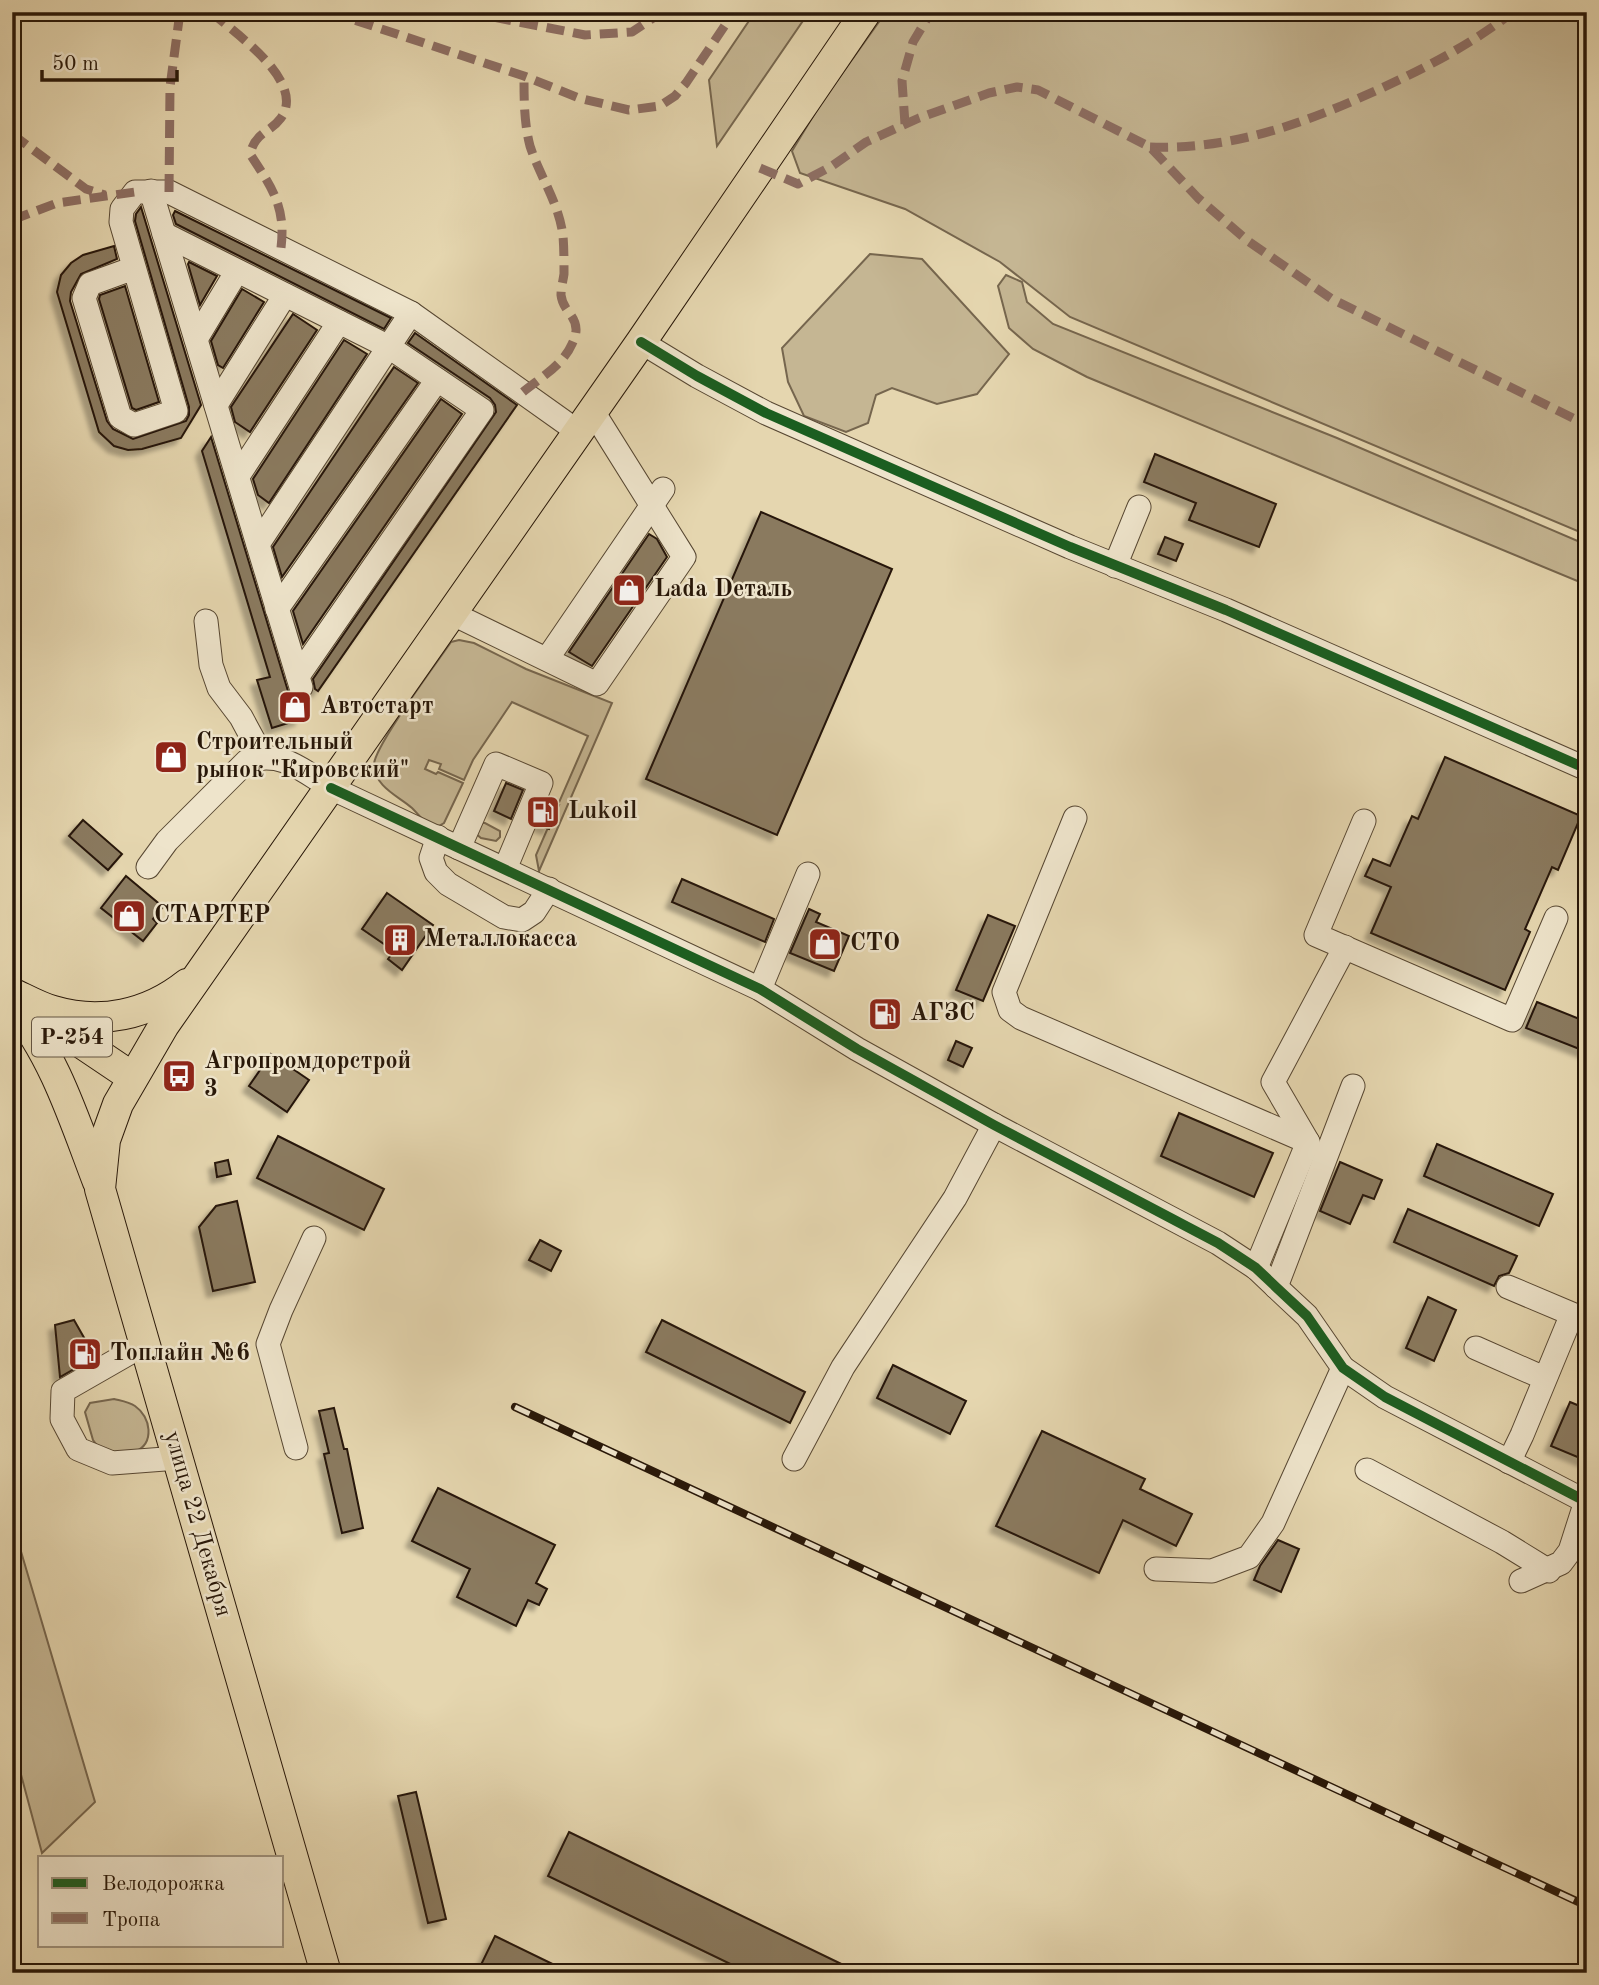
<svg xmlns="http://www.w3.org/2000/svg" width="1599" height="1985" font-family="'Old Standard TT',serif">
<defs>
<filter id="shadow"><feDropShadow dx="-6" dy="6" stdDeviation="2" flood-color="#0004"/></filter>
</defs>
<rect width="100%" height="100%" fill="#e5d6af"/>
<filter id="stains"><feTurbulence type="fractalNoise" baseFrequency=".00286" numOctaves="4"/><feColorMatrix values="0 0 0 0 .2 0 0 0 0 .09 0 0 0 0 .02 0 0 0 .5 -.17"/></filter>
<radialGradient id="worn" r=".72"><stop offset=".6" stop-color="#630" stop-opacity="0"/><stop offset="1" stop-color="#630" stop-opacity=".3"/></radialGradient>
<g fill="#c5b693" stroke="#76664e" stroke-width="2">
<path d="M755 12H809L717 146 709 80Z"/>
<path d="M886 12H1587V535L1070 317 1000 262 905 209 800 173 792 151 821 103Z"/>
<path d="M870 254 922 259 1009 354 977 394 937 404 892 388 876 395 868 423 846 432 804 416 788 382 782 348Z"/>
<path d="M1006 275 1022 282 1027 302 1053 324 1337 438 1587 545V585L1087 377 1033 349 1009 328 998 286Z"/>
<path d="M459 640 474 643 526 669 612 703 539 871 536 855 588 736 512 702 473 760 464 780 439 769 441 764 429 760 425 769 436 774 438 772 463 783 444 823 437 827C423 822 422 818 412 808 398 796 375 787 374 765 373 748 438 661 451 642Z"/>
<path d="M480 823H485L500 831V837L496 841 481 838 475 833Z"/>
<path d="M114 1399C122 1401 129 1402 135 1406 151 1417 155 1443 135 1452 127 1456 111 1453 102 1452L93 1440 85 1412 90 1403Z"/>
<path d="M12 1538H17L95 1802 42 1853 12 1741Z"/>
</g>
<g fill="#8a7a5f" stroke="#281708" stroke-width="2" filter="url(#shadow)">
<path d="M141 207 201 405 181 438 142 449 128 450 114 446 99 432 57 292 61 275 71 263 83 255 114 246 117 259 81 274 71 292 70 301 107 421 113 429 133 439 186 421 189 415V407L135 221 136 214Z"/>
<path d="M175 211 391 318 384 329 176 224 173 215Z"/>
<path d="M189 262 217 276 200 305 188 264Z"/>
<path d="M125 286 159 402 136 410 132 408 99 299 100 295Z"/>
<path d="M242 289 264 302 223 368 218 365 211 341Z"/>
<path d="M293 314 317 330 250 432 235 422 231 407Z"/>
<path d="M415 333 517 405 318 691 315 689 313 679 496 412 495 405 490 398 408 343Z"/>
<path d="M344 340 367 354 269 503 258 495 253 479Z"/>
<path d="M394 367 418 383 282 577 273 547Z"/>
<path d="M441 399 462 414 303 644 293 611Z"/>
<path d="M211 437 288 691 295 699 301 719 272 728 257 680 270 677 202 451Z"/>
<path d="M1155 454 1276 504 1259 547 1189 520 1196 503 1144 482Z"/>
<path d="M761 512 892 569 777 835 646 779Z"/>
<path d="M649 534 657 539 667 557 592 666 569 652Z"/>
<path d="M1165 537 1183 544 1176 561 1158 554Z"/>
<path d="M1445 757 1581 816 1558 870 1552 867 1525 929 1530 932 1505 990 1371 933 1391 887 1365 876 1373 859 1390 866 1412 816 1418 819Z"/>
<path d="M506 783 523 790 511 819 494 811Z"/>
<path d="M549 801 559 805 549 829 539 825Z"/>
<path d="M83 820 122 854 108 870 69 836Z"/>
<path d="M126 876 163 907 153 919 157 923 143 941 101 908Z"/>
<path d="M682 879 774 919 765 942 672 902Z"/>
<path d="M387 893 433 925 402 970 388 959 394 951 362 929Z"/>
<path d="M809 909 820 914 816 922 849 936 834 971 790 953Z"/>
<path d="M988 915 1015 926 983 1001 956 990Z"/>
<path d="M1537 1002 1587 1022V1052L1526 1028Z"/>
<path d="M956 1041 972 1048 963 1067 948 1060Z"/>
<path d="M271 1054 309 1080 287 1112 249 1086Z"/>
<path d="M1179 1113 1273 1153 1254 1197 1161 1156Z"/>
<path d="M278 1136 384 1189 364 1230 257 1178Z"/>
<path d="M1437 1144 1553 1194 1539 1226 1424 1176Z"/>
<path d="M228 1160 231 1174 217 1177 215 1163Z"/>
<path d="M1340 1162 1382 1180 1374 1199 1363 1195 1350 1224 1320 1211Z"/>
<path d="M237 1201 255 1282 213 1291 199 1227 216 1206Z"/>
<path d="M1408 1209 1517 1256 1509 1273 1499 1276 1494 1286 1394 1242Z"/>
<path d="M540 1240 561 1251 551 1271 529 1260Z"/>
<path d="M1428 1297 1456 1310 1434 1361 1406 1348Z"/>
<path d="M74 1320 95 1357 60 1377 55 1325Z"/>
<path d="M662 1320 805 1392 790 1423 646 1352Z"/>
<path d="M893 1365 966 1401 950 1434 877 1398Z"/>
<path d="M1570 1402 1587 1409V1461L1551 1446Z"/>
<path d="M334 1408 344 1449H347L363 1528 342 1533 324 1454 329 1453 319 1411Z"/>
<path d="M1042 1431 1145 1479 1140 1489 1192 1514 1176 1546 1123 1520 1099 1573 996 1526Z"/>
<path d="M438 1488 555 1545 536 1583 547 1589 539 1605 528 1600 516 1626 457 1597 470 1569 412 1541Z"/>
<path d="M1278 1540 1299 1549 1281 1592 1254 1580 1260 1566Z"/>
<path d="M416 1792 446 1919 428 1923 398 1796Z"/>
<path d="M569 1832 860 1973H749L548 1876Z"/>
<path d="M495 1936 571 1973H477Z"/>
</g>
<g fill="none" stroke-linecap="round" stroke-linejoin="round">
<g stroke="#574732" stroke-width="25">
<g id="minor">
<path d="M151 191 301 687"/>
<path d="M164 234 389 347 482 410 298 676"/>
<path d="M134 268 90 284 84 298 120 417 134 425 176 411 121 222 122 209 135 192H169L411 313 577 431"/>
<path d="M196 339 237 271"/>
<path d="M641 342 697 376 766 413 1070 547 1226 610 1587 769"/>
<path d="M216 405 285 295"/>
<path d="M238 476 339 322"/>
<path d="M258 544 411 313"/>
<path d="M1115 566 1139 507"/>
<path d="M277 609 437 380"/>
<path d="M451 613 597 684 684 557 592 410"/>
<path d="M206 621 211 665 219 688 241 717 262 756"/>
<path d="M547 659 663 489"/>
<path d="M1075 818 1004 992 1010 1010 1021 1018 1308 1142"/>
<path d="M1364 821 1316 935 1512 1020 1556 918"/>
<path d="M438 837 431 858 436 872 448 884 504 917 522 920 534 912 549 889"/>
<path d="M459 848 496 764 541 783 505 869"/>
<path d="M148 867 167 841 247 761C282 750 302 770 331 788L760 989 857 1049 994 1125 1218 1243 1256 1268 1276 1287 1307 1316 1343 1368 1385 1397 1587 1502"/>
<path d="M760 989 808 874"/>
<path d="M1256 1268 1308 1142 1273 1082 1345 947"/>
<path d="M1276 1287 1353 1086"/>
<path d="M1508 1287 1572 1314 1522 1435 1509 1462"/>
<path d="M145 1344 63 1391 62 1419 78 1449 112 1463 178 1458"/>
<path d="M1476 1348 1544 1378"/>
<path d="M296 1448 268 1344 281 1310 314 1238"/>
<path d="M794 1459 843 1367 955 1198 994 1125"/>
<path d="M1367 1470 1502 1542 1549 1571"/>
<path d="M1156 1569 1212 1571 1249 1557 1273 1523 1343 1368"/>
<path d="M1521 1581 1561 1563 1570 1551 1587 1498"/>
</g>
</g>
<g stroke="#281708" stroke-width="32">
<g id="major">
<path d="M12 993C25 999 39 1007 53 1011 100 1025 148 1015 187 984"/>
<path d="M12 1005C54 1054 75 1122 98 1182"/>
<path d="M37 1013 132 1077"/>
<path d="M326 1973 100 1189 105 1140 118 1104 164 1025 641 342 866 12"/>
</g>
</g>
<use href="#minor" stroke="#eee4cb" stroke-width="23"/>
<use href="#major" stroke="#e5d6af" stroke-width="30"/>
<g stroke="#281708" stroke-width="8">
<path id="rail" d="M515 1407 1587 1906"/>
</g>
<use href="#rail" stroke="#eee4cb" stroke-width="5" stroke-dasharray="16" stroke-linecap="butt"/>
<g stroke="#8d6e63" stroke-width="9" stroke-dasharray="18 9" stroke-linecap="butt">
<path d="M211 12C233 32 307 81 281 118 269 134 256 131 250 154 272 188 286 206 281 248"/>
<path d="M330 12 524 76 579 98 629 110 660 106 675 96 686 83 734 12"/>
<path d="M467 12 585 35 632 32 662 12"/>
<path d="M905 124 902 81 913 42 931 12"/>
<path d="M12 134 86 189 105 195"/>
<path d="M1150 147C1231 150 1303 124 1375 91 1424 69 1470 45 1513 12"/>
<path d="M760 168 798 184 832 166 866 142 919 118 989 93 1017 87 1038 90 1150 147 1198 198 1248 241 1332 299 1587 425"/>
<path d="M169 192 170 87 180 12"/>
<path d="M12 220 57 203 135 192"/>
<path d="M523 392C540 378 563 365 572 344 585 317 563 315 561 295 561 288 563 281 564 274 564 262 564 248 563 236 559 203 540 177 530 146 524 123 524 99 524 76"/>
</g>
<g stroke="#eee4cb" stroke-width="15">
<g id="cycleway">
<path d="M641 342 697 376 766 413 1070 547 1226 610 1587 769"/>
<path d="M331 788 760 989 857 1049 994 1125 1218 1243 1256 1268 1276 1287 1307 1316 1343 1368 1385 1397 1587 1502"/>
</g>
</g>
<use href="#cycleway" stroke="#1b5e20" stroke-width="10"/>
</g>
<defs>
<g id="shop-square" transform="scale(1.75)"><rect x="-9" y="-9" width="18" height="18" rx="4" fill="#8f2418" stroke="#eee4cb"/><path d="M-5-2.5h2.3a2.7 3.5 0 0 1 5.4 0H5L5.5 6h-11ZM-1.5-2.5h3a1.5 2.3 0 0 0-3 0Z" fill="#fff"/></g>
<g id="fuel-square" transform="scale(1.75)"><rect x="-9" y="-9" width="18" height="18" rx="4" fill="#8f2418" stroke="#eee4cb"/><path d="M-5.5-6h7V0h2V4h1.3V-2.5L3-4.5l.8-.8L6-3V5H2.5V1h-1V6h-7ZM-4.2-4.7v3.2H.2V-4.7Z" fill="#fff"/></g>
<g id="building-square" transform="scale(1.75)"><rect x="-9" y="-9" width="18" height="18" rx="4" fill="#8f2418" stroke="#eee4cb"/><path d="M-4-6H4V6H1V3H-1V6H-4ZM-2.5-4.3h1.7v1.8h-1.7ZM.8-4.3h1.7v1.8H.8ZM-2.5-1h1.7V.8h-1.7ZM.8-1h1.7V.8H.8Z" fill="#fff"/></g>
<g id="bus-square" transform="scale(1.75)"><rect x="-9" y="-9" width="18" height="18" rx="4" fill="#8f2418" stroke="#eee4cb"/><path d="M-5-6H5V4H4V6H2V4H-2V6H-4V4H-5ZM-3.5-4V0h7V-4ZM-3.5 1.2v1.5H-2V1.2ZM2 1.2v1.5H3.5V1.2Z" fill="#fff"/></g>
</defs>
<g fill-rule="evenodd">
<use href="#shop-square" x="629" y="590"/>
<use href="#shop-square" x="295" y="707"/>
<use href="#shop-square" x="171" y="757"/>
<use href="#fuel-square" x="543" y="812"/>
<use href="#shop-square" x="129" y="916"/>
<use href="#building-square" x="400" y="940"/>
<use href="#shop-square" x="825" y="944"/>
<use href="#fuel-square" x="885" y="1014"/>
<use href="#bus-square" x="179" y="1076"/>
<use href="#fuel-square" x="85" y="1354"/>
</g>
<g text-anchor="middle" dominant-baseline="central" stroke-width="5" stroke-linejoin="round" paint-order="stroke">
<rect fill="#eee4cb" stroke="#635442" stroke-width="2" x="32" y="1017.5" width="80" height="39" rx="5"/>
<g font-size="23" font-weight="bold" fill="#281708">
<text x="72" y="1037">Р-254</text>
</g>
<g font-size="24" font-weight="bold" fill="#281708" stroke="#eee4cb" text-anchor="start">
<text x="654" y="590">Lada Dеталь</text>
<text x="320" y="707">Автостарт</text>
<text x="196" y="743">Строительный<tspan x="196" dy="28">рынок "Кировский"</tspan></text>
<text x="568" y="812">Lukoil</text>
<text x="154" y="916">СТАРТЕР</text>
<text x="424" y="940">Металлокасса</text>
<text x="850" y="944">СТО</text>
<text x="910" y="1014">АГЗС</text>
<text x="204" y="1062">Агропромдорстрой<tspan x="204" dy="28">3</tspan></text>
<text x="110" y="1354">Топлайн №6</text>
</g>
<g font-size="24" fill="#281708" stroke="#eee4cb">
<text transform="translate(197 1524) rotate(74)">улица 22 Декабря</text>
</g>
</g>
<rect width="1599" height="1985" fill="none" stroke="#e5d6af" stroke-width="42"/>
<rect x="14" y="14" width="1571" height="1957" fill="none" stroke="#281708" stroke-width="3.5"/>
<rect x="21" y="21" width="1557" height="1943" fill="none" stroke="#281708" stroke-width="2"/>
<rect x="38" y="1856" width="245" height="91" fill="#eee4cb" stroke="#9f927d" stroke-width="2"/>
<rect x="52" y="1878" width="35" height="10" fill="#1b5e20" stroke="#9f927d" stroke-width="2"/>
<text x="102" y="1890" font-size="21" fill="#281708">Велодорожка</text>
<rect x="52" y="1913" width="35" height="10" fill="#8d6e63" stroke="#9f927d" stroke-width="2"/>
<text x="102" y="1926" font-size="21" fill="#281708">Тропа</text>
<path d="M42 70v10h135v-10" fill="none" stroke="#281708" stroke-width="3.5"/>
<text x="52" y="70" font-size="21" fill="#281708" stroke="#eee4cb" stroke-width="5" paint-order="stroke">50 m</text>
<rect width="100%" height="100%" filter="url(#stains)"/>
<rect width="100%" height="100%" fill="url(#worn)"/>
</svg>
